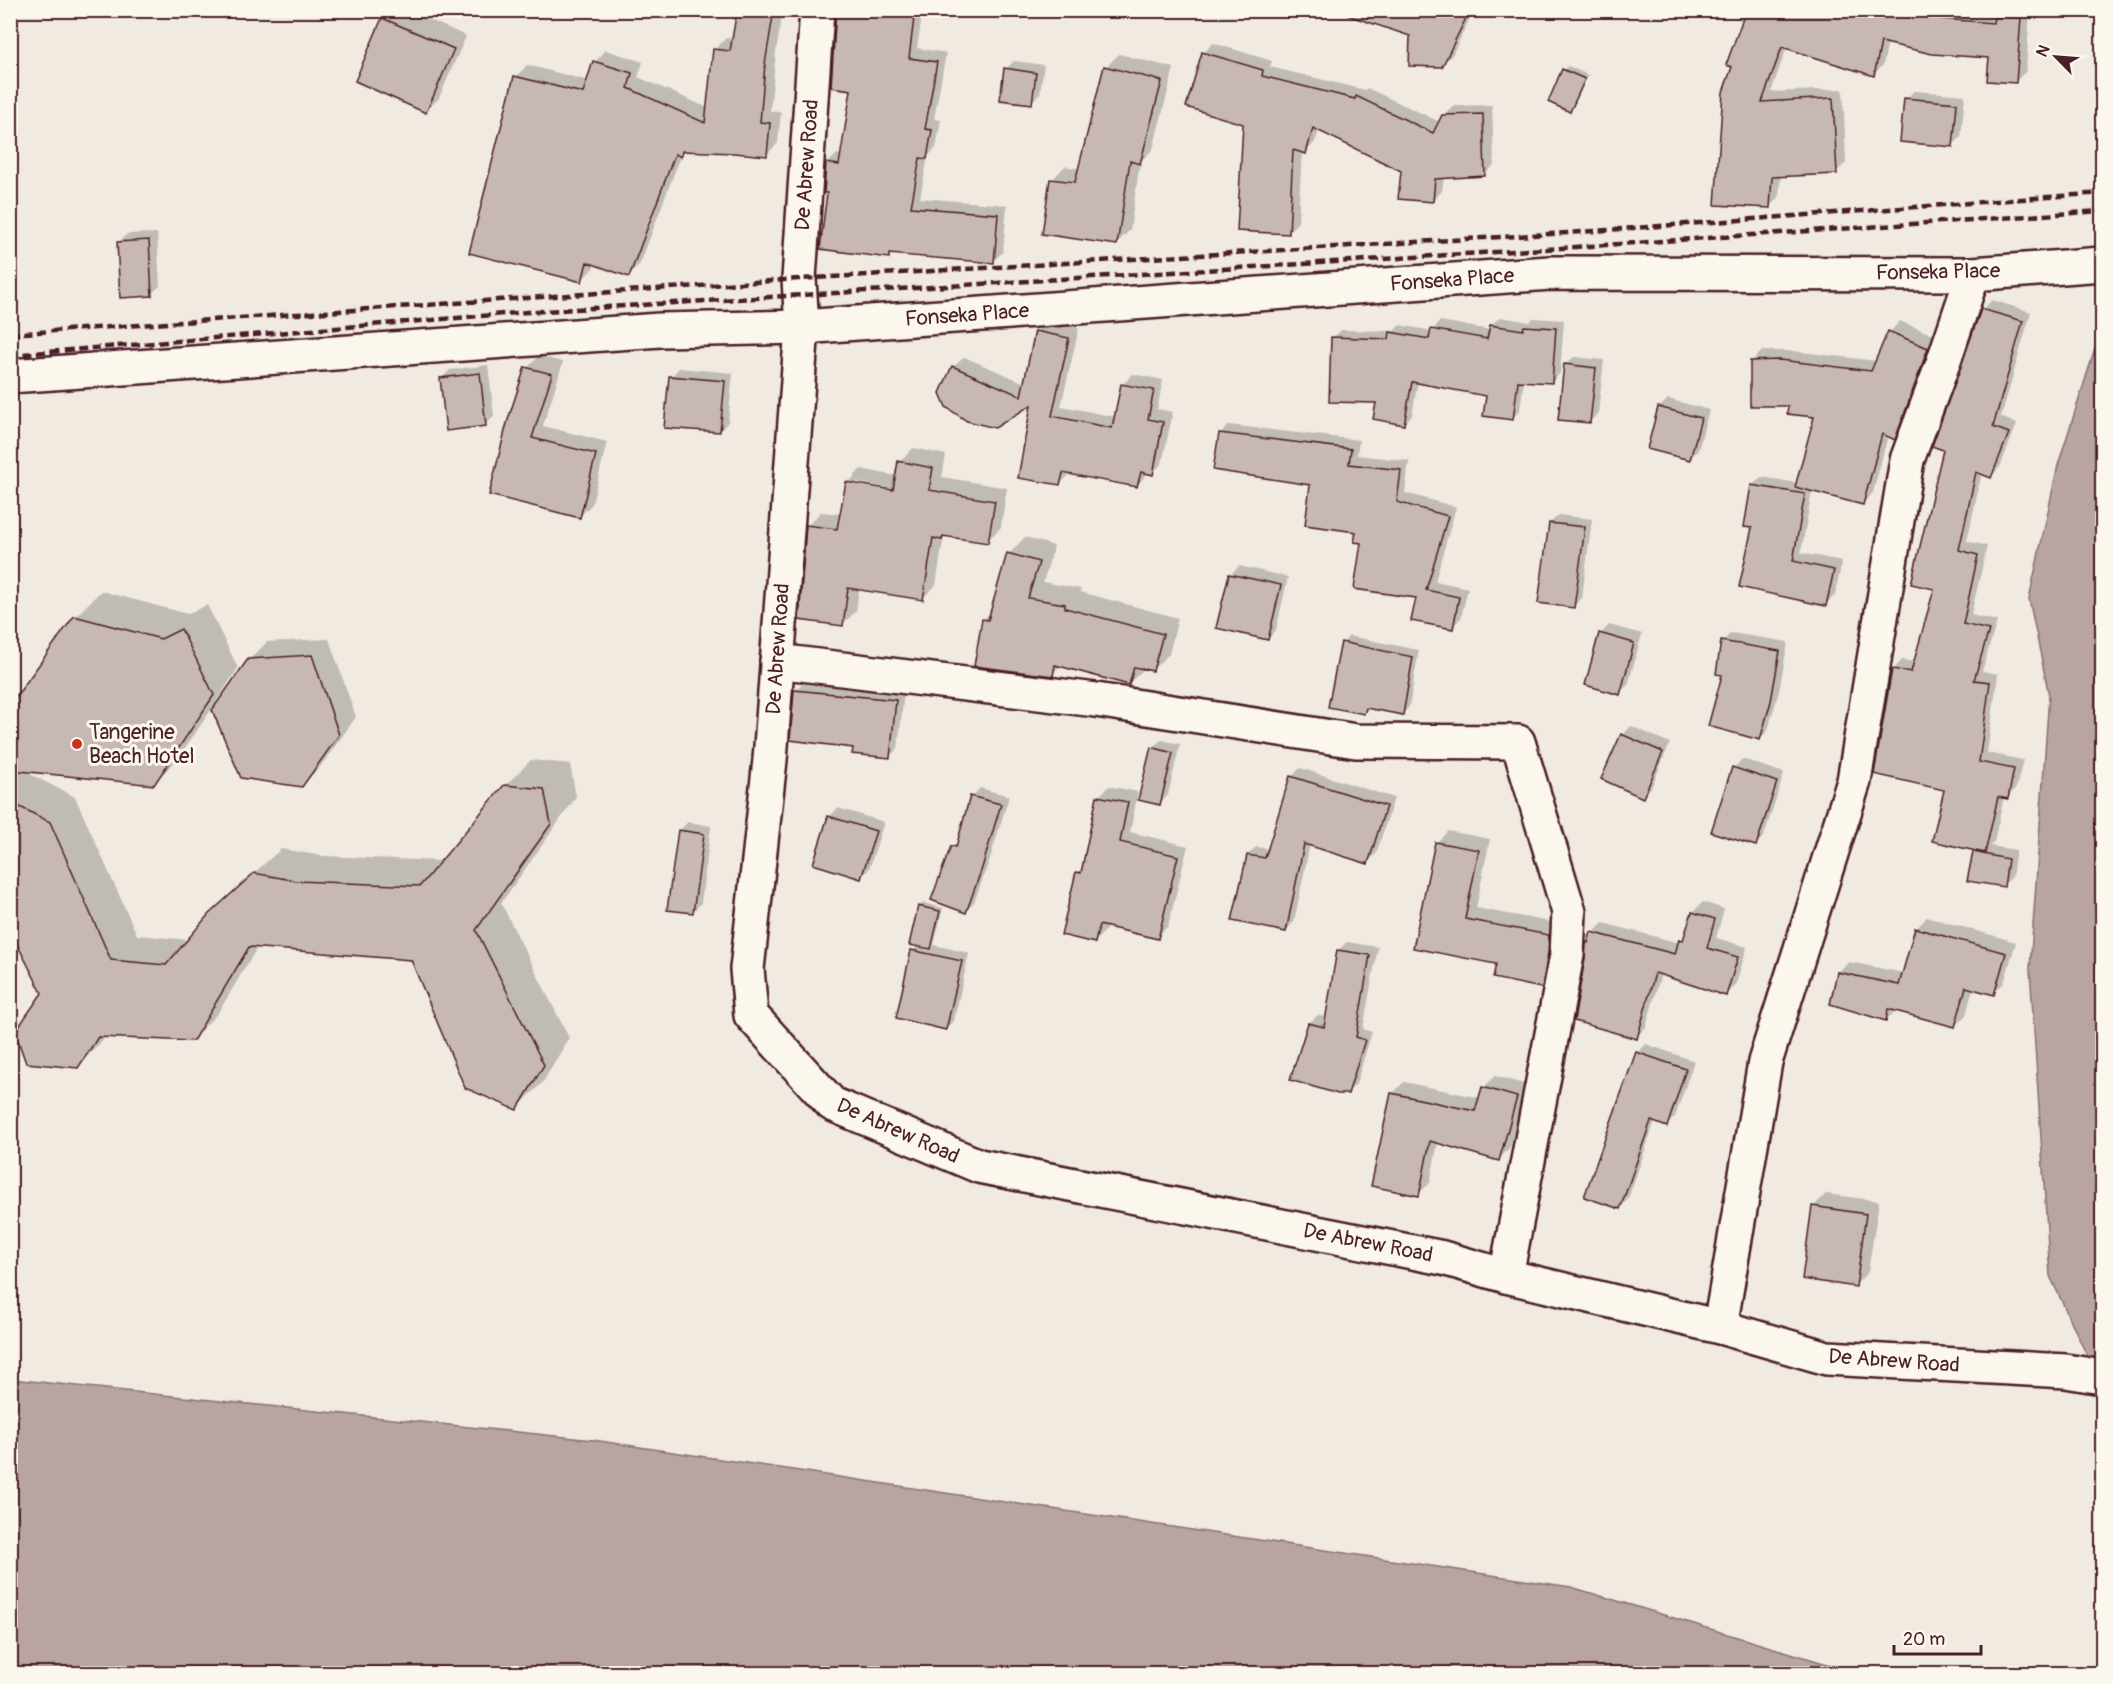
<svg xmlns="http://www.w3.org/2000/svg" width="2113" height="1684" font-family="Pangolin,sans-serif">
<rect width="100%" height="100%" fill="#f0eae0"/>
<filter id="ink" filterUnits="userSpaceOnUse"><feTurbulence type="fractalNoise" baseFrequency=".0167" numOctaves="2"/><feDisplacementMap in="SourceGraphic" scale="12" xChannelSelector="R" yChannelSelector="G"/><feConvolveMatrix kernelMatrix="1 2 1 2 8 2 1 2 1" color-interpolation-filters="sRGB"/></filter>
<g filter="url(#ink)">
<g fill="#b8a4a2" stroke="#8c6f72" stroke-width="1.5">
<path d="M2102 327V1358L2089 1360 2050 1276 2030 969 2049 695 2029 599 2058 465Z"/>
<path d="M11 1379 593 1440 1571 1587 1857 1673H11Z"/>
</g>
<g fill="#0003" fill-rule="evenodd">
<path d="M392 10H407L466 36 439 98 426 111 384 19Z"/>
<path d="M738 10H783L776 52 770 111 781 112 778 143 766 155 686 149 681 155 640 264 629 275 594 263 593 269 581 280 516 77 527 65 589 81 595 62 606 50 643 62 638 77 708 108 714 50 726 38 734 39Z"/>
<path d="M837 10H923L917 48 946 53 934 119 941 120 936 148 928 156 920 198 1007 205 1003 252 993 261 892 253 888 257 828 192 827 164 837 154 842 155 852 88Z"/>
<path d="M1128 10H1144L1140 14Z"/>
<path d="M1338 10H1474L1452 55 1441 65 1411 35Z"/>
<path d="M1743 10H1963L1999 13 2002 10H2030L2026 71 2016 81 1991 57 1888 42 1883 65 1873 75 1787 47 1771 92 1843 89 1846 163 1836 172 1781 175 1779 197 1769 207 1734 67 1743 22 1740 21Z"/>
<path d="M1213 43 1272 61 1270 67 1365 90 1367 88 1440 122 1443 115 1453 106 1492 105 1494 165 1484 175 1444 177 1442 191 1433 200 1402 170 1319 130 1315 142 1306 152 1302 151 1298 222 1288 232 1245 123 1204 53Z"/>
<path d="M1119 54 1174 68 1153 149 1140 162 1130 230 1117 243 1052 180 1065 166 1080 169 1106 67Z"/>
<path d="M1014 61 1044 65 1040 94 1031 102 1006 69Z"/>
<path d="M1568 66 1588 75 1574 106 1570 110 1564 70Z"/>
<path d="M1914 91 1965 95 1961 137 1952 146 1906 99Z"/>
<path d="M157 233 160 286 151 294 118 243 127 234Z"/>
<path d="M1992 300 2031 312 2001 417 2017 424 2000 467 1991 476 1982 472 1967 541 1987 546 1971 615 1997 621 1982 671 1998 674 1987 753 2023 760 2016 788 2007 797H2004L1994 842 1990 846 2016 850 2012 877 2003 885 1974 853 1977 850 1945 789 1893 670 1902 660 1915 662 1935 588 1982 310Z"/>
<path d="M1500 317 1530 322 1533 318 1564 320 1560 373 1552 382 1524 380 1520 410 1512 419 1488 395 1418 381 1412 415 1404 423 1378 402 1333 338 1341 330 1394 331 1400 325 1432 331 1440 321 1490 330 1491 325Z"/>
<path d="M1900 321 1938 337 1904 428 1894 438 1888 435 1873 493 1863 503 1812 490 1801 553 1842 561 1835 595 1826 604 1754 527 1753 485 1761 477 1797 483 1816 416 1790 404 1751 362 1762 351H1792L1877 361 1890 332Z"/>
<path d="M1046 322 1079 328 1061 406 1116 417 1123 384 1133 374 1163 380 1157 409 1173 412 1162 463 1152 474 1148 472 1137 486 1070 474 1060 484 1033 402 953 367 964 357 1025 383 1036 332Z"/>
<path d="M539 356 563 362 543 426 607 442 592 504 580 516 491 494 527 368Z"/>
<path d="M1574 357 1604 360 1598 413 1590 422 1565 365Z"/>
<path d="M488 365 494 416 486 424 442 378 450 370Z"/>
<path d="M679 368 733 373 728 422 720 431 671 377Z"/>
<path d="M1668 399 1709 410 1698 450 1690 459 1659 408Z"/>
<path d="M1229 425 1359 440 1357 455 1409 461 1405 493 1456 507 1435 581 1468 588 1461 618 1452 627 1362 542 1357 530 1312 484 1220 434Z"/>
<path d="M913 448 946 455 942 477 1007 488 1001 527 987 541 944 536 936 585 923 598 859 588 856 611 843 624 808 525 821 512 842 514 848 483 861 469 897 476 900 462ZM856 482 900 490V493L856 485Z"/>
<path d="M1559 515 1592 519 1582 598 1574 606 1550 523Z"/>
<path d="M1025 537 1054 546 1043 582 1081 589 1080 592 1178 618 1169 654 1152 670 1145 668 1129 683 1061 665 1052 674 984 619 992 611 1009 554Z"/>
<path d="M1239 566 1288 577 1276 630 1268 639 1230 575Z"/>
<path d="M101 591 188 614 207 605 238 668 216 702 218 704 249 660 267 642 329 639 356 717 320 767 302 785 242 776 213 707 179 757 154 783 75 617Z"/>
<path d="M1609 625 1642 634 1628 685 1619 693 1601 634Z"/>
<path d="M1731 633 1788 642 1779 691 1768 730 1760 739 1724 674 1717 672 1723 641Z"/>
<path d="M1349 636 1419 650 1409 707 1403 713 1370 707 1364 713 1343 643Z"/>
<path d="M804 682 904 692 898 748 890 756 855 746 795 691Z"/>
<path d="M1631 726 1670 743 1651 788 1642 796 1623 735Z"/>
<path d="M1161 740 1180 744 1168 795 1160 803 1152 748Z"/>
<path d="M1742 759 1784 773 1764 836 1755 845 1734 768Z"/>
<path d="M531 760 570 764 576 797 501 903 569 1038 543 1082 517 1108 412 958 258 946 218 1013 192 1039 107 1036 78 1066 10 926V764L75 797 137 935 189 940 237 888 281 849 323 856 442 861 505 786Z"/>
<path d="M1300 768 1394 798 1376 854 1367 862 1310 844 1294 922 1285 931 1248 855 1256 847 1269 849 1291 777Z"/>
<path d="M1109 786 1138 792 1130 832 1188 846 1168 926 1157 937 1107 925 1106 930 1095 941 1077 873 1084 866 1098 797Z"/>
<path d="M980 788 1009 796 990 859 974 902 965 911 953 847 959 840 972 797Z"/>
<path d="M838 808 884 822 869 869 861 877 829 817Z"/>
<path d="M688 822 711 826 701 903 693 912 679 831Z"/>
<path d="M1448 831 1490 839 1476 908 1560 924 1553 975 1541 986 1498 963 1415 947 1437 842Z"/>
<path d="M1703 902 1724 909 1716 938 1747 947 1736 984 1726 994 1661 974 1646 1027 1636 1037 1588 943 1593 933 1603 923 1680 943 1687 934 1693 912Z"/>
<path d="M923 903 943 908 934 945 969 953 954 1020 946 1028 913 951 918 945 919 907Z"/>
<path d="M1927 917 2016 942 2004 983 1993 993 1973 988 1966 1015 1955 1026 1896 1010 1886 1020 1838 972 1849 962 1904 973 1917 928Z"/>
<path d="M1347 942 1378 947 1363 1029 1372 1032 1356 1084 1347 1093 1309 1023 1318 1015 1327 1018 1338 950Z"/>
<path d="M1646 1044 1694 1061 1675 1117 1666 1125 1655 1121 1628 1199 1620 1208 1637 1053Z"/>
<path d="M1495 1076 1527 1085 1510 1147 1499 1159 1438 1142 1430 1183 1418 1194 1392 1094 1404 1082 1480 1098 1483 1088Z"/>
<path d="M1826 1194 1879 1201 1868 1272 1855 1285 1813 1207Z"/>
</g>
<g fill="#c8b8b3" stroke="#4a1f2b" stroke-width="1.5">
<path d="M737 10H774L765 64 760 122 770 123 767 156 734 153 682 151 681 157 675 154 629 277 587 262 582 282 469 253 514 76 583 93 593 61 632 73 628 88 705 123 713 49 730 51Z"/>
<path d="M836 10H915L909 58 937 62 925 129 932 130 927 159 920 158 911 207 998 214 994 263 889 254V258L820 249 827 193H824L826 163 839 165 851 90 831 87Z"/>
<path d="M1347 10H1470L1442 67 1409 66 1410 36 1347 15Z"/>
<path d="M1746 10H1905L1943 19 1993 23 1994 17 2021 18 2016 83 1987 81 1989 58 1932 54 1881 42 1874 76 1782 47 1762 102 1833 98 1837 174 1772 177 1770 208 1715 205 1723 92 1732 67 1726 65Z"/>
<path d="M382 18 454 49 426 113 355 81Z"/>
<path d="M1202 52 1263 70 1262 76 1355 99 1356 96 1433 133 1442 115 1483 114 1485 176 1435 179 1433 202 1398 199 1401 171 1313 128 1306 154 1293 150 1289 234 1237 231 1243 124 1186 107Z"/>
<path d="M1104 66 1162 81 1140 164 1130 161 1117 245 1042 234 1050 179 1075 182Z"/>
<path d="M1004 68 1036 73 1032 104 1000 100Z"/>
<path d="M1562 69 1585 79 1570 112 1548 102Z"/>
<path d="M1904 98 1957 103 1953 147 1900 142Z"/>
<path d="M149 240 152 296 120 298 117 242Z"/>
<path d="M1981 309 2023 321 1993 427 2009 433 1991 478 1976 472 1959 550 1978 555 1963 624 1989 630 1974 680 1990 682 1979 762 2014 769 2008 799 1998 797 1985 853 1932 841 1944 790 1874 774 1892 669 1911 672 1934 589 1911 584 1943 450 1932 446Z"/>
<path d="M1490 325 1523 330 1524 326 1556 328 1552 383 1518 381 1513 420 1483 416 1486 396 1412 382 1404 425 1373 419 1376 403 1329 402 1331 337 1389 339 1390 332 1429 339 1431 329 1487 339Z"/>
<path d="M1035 331 1069 338 1052 416 1112 428 1121 384 1154 390 1148 419 1163 422 1153 475 1141 472 1137 487 1063 473 1060 485 1018 478 1031 405 995 428 967 421 946 407 940 393 952 366 1021 396Z"/>
<path d="M1888 331 1928 348 1895 440 1882 434 1863 505 1795 487 1814 417 1787 414 1788 406H1750V361L1780 360 1871 371Z"/>
<path d="M1564 364 1596 368 1590 423 1558 420Z"/>
<path d="M525 367 552 374 532 438 596 454 580 518 489 495 507 423Z"/>
<path d="M480 373 486 426 446 431 440 378Z"/>
<path d="M669 376 725 381 720 432 664 428Z"/>
<path d="M1658 407 1701 418 1690 460 1647 449Z"/>
<path d="M1219 433 1351 449 1349 464 1401 470 1397 502 1448 516 1426 590 1459 597 1453 629 1411 621 1416 598 1354 589 1361 543 1354 542 1356 532 1305 525 1310 485 1213 470Z"/>
<path d="M898 461 933 468 929 490 995 501 988 543 943 536 942 540 933 538 923 600 848 588 843 626 799 620 806 525 837 529 846 482 893 490Z"/>
<path d="M1751 485 1805 494 1793 561 1834 570 1826 606 1739 587 1752 528 1744 527Z"/>
<path d="M1549 523 1585 527 1574 608 1538 603Z"/>
<path d="M1007 553 1039 562 1028 598 1065 604V608L1163 634 1153 671 1134 667 1129 685 1055 665 1053 676 974 666 982 619 988 620Z"/>
<path d="M1229 574 1281 585 1268 640 1216 628Z"/>
<path d="M74 616 161 639 181 629 214 695 154 785 10 770V705Z"/>
<path d="M1599 633 1634 643 1620 695 1585 685Z"/>
<path d="M1721 641 1780 651 1771 701 1760 740 1708 726 1722 675 1716 674Z"/>
<path d="M1341 642 1413 657 1403 715 1366 708 1364 714 1328 707Z"/>
<path d="M312 655 339 735 302 787 241 778 212 710 248 659Z"/>
<path d="M794 690 896 700 890 758 852 754 853 748 790 740Z"/>
<path d="M1621 734 1663 752 1643 798 1601 779Z"/>
<path d="M1151 747 1173 753 1160 805 1138 800Z"/>
<path d="M1732 767 1777 782 1756 846 1711 832Z"/>
<path d="M1290 776 1386 806 1368 864 1304 844 1286 932 1232 921 1247 855 1265 858Z"/>
<path d="M504 785 544 789 551 824 476 930 544 1065 517 1110 465 1088 411 960 249 947 193 1041 98 1037 78 1068 26 1063 15 1032 42 993 10 930V802L50 822 111 960 166 965 209 914 254 873 297 881 420 886Z"/>
<path d="M970 796 1001 804 982 868 966 913 931 900 951 846 956 847Z"/>
<path d="M1097 796 1128 802 1120 842 1178 856 1158 939 1099 925 1095 943 1061 935 1076 872 1081 873Z"/>
<path d="M828 816 876 831 861 879 813 864Z"/>
<path d="M678 830 704 834 693 913 667 910Z"/>
<path d="M1435 842 1479 850 1465 919 1549 935 1548 953 1542 988 1493 978 1496 964 1413 948Z"/>
<path d="M1973 852 2008 859 2004 887 1967 881Z"/>
<path d="M918 906 940 911 931 949 909 945Z"/>
<path d="M1692 912 1715 919 1707 948 1738 957 1726 996 1655 973 1637 1039 1574 1021 1585 958 1586 942 1588 943 1591 932 1675 954 1679 939 1683 940Z"/>
<path d="M1915 928 2006 953 1994 995 1966 987 1955 1027 1888 1009 1886 1021 1830 1004 1837 972 1899 985Z"/>
<path d="M911 950 962 961 946 1030 896 1018Z"/>
<path d="M1337 950 1370 955 1356 1037 1365 1040 1348 1094H1338L1290 1080 1308 1023 1324 1027Z"/>
<path d="M1636 1052 1686 1069 1667 1127 1651 1121 1620 1209 1584 1197Z"/>
<path d="M1482 1087 1517 1097 1499 1161 1430 1141 1419 1196 1371 1186 1391 1093 1475 1111Z"/>
<path d="M1812 1206 1866 1214 1856 1287 1802 1279Z"/>
</g>
<g fill="none" stroke-linecap="round" stroke-linejoin="round">
<g stroke="#4a1f2b" stroke-width="38">
<g id="minor">
<path d="M817 10 799 279 802 327 770 760 747 969 751 1015 832 1104 979 1166 1443 1258 1506 1276 1720 1327 1827 1358 2066 1371 2102 1377"/>
<path d="M10 376 660 330 802 327 1550 273 1973 274 2102 264"/>
<path d="M777 661 1096 700 1356 741 1518 742 1569 912 1567 955 1506 1276"/>
<path d="M1720 1327 1765 1062 1854 781 1907 460 1943 363 1973 274"/>
</g>
</g>
<use href="#minor" stroke="#fbf7ec" stroke-width="33"/>
<g stroke="#4a1f2b" stroke-width="4.5" stroke-dasharray="9 4.5" stroke-linecap="butt">
<path d="M10 334 799 279 1567 233 2102 193"/>
<path d="M10 355 528 312 1561 248 2102 211"/>
</g>
</g>
</g>
<circle fill="#c8321e" stroke="#fbf7ec" stroke-width="2" cx="77" cy="744" r="6"/>
<g text-anchor="middle" dominant-baseline="central" stroke-width="6" stroke-linejoin="round" paint-order="stroke">
<g font-size="21" fill="#4a1f2b" stroke="#fbf7ec">
<text transform="translate(807 165) rotate(-86)">De Abrew Road</text>
<text transform="translate(1938 272) rotate(-1)">Fonseka Place</text>
<text transform="translate(1452 280) rotate(-4)">Fonseka Place</text>
<text transform="translate(967 315) rotate(-4)">Fonseka Place</text>
<text transform="translate(778 649) rotate(-86)">De Abrew Road</text>
<text transform="translate(898 1131) rotate(24)">De Abrew Road</text>
<text transform="translate(1368 1243) rotate(11)">De Abrew Road</text>
<text transform="translate(1894 1361) rotate(4)">De Abrew Road</text>
</g>
<g font-size="21" fill="#4a1f2b" stroke="#fbf7ec" text-anchor="start">
<text x="89" y="732">Tangerine<tspan x="89" dy="24">Beach Hotel</tspan></text>
</g>
</g>
<rect width="2113" height="1684" fill="none" stroke="#fbf7ec" stroke-width="36"/>
<rect x="18" y="18" width="2077" height="1648" fill="none" stroke="#4a1f2b" stroke-width="2" filter="url(#ink)"/>
<g transform="translate(2056 57) rotate(295)" stroke="#fbf7ec" stroke-width="4.5" paint-order="stroke">
<path d="M0-4.5L10 22L0 15L-10 22Z" fill="#4a1f2b"/>
<text y="-9" font-size="16" font-weight="bold" text-anchor="middle" fill="#4a1f2b">N</text>
</g>
<path d="M1894 1645v9h87v-9" fill="none" stroke="#4a1f2b" stroke-width="3"/>
<text x="1903" y="1645" font-size="18" fill="#4a1f2b" stroke="#fbf7ec" stroke-width="4.5" paint-order="stroke">20 m</text>
</svg>
